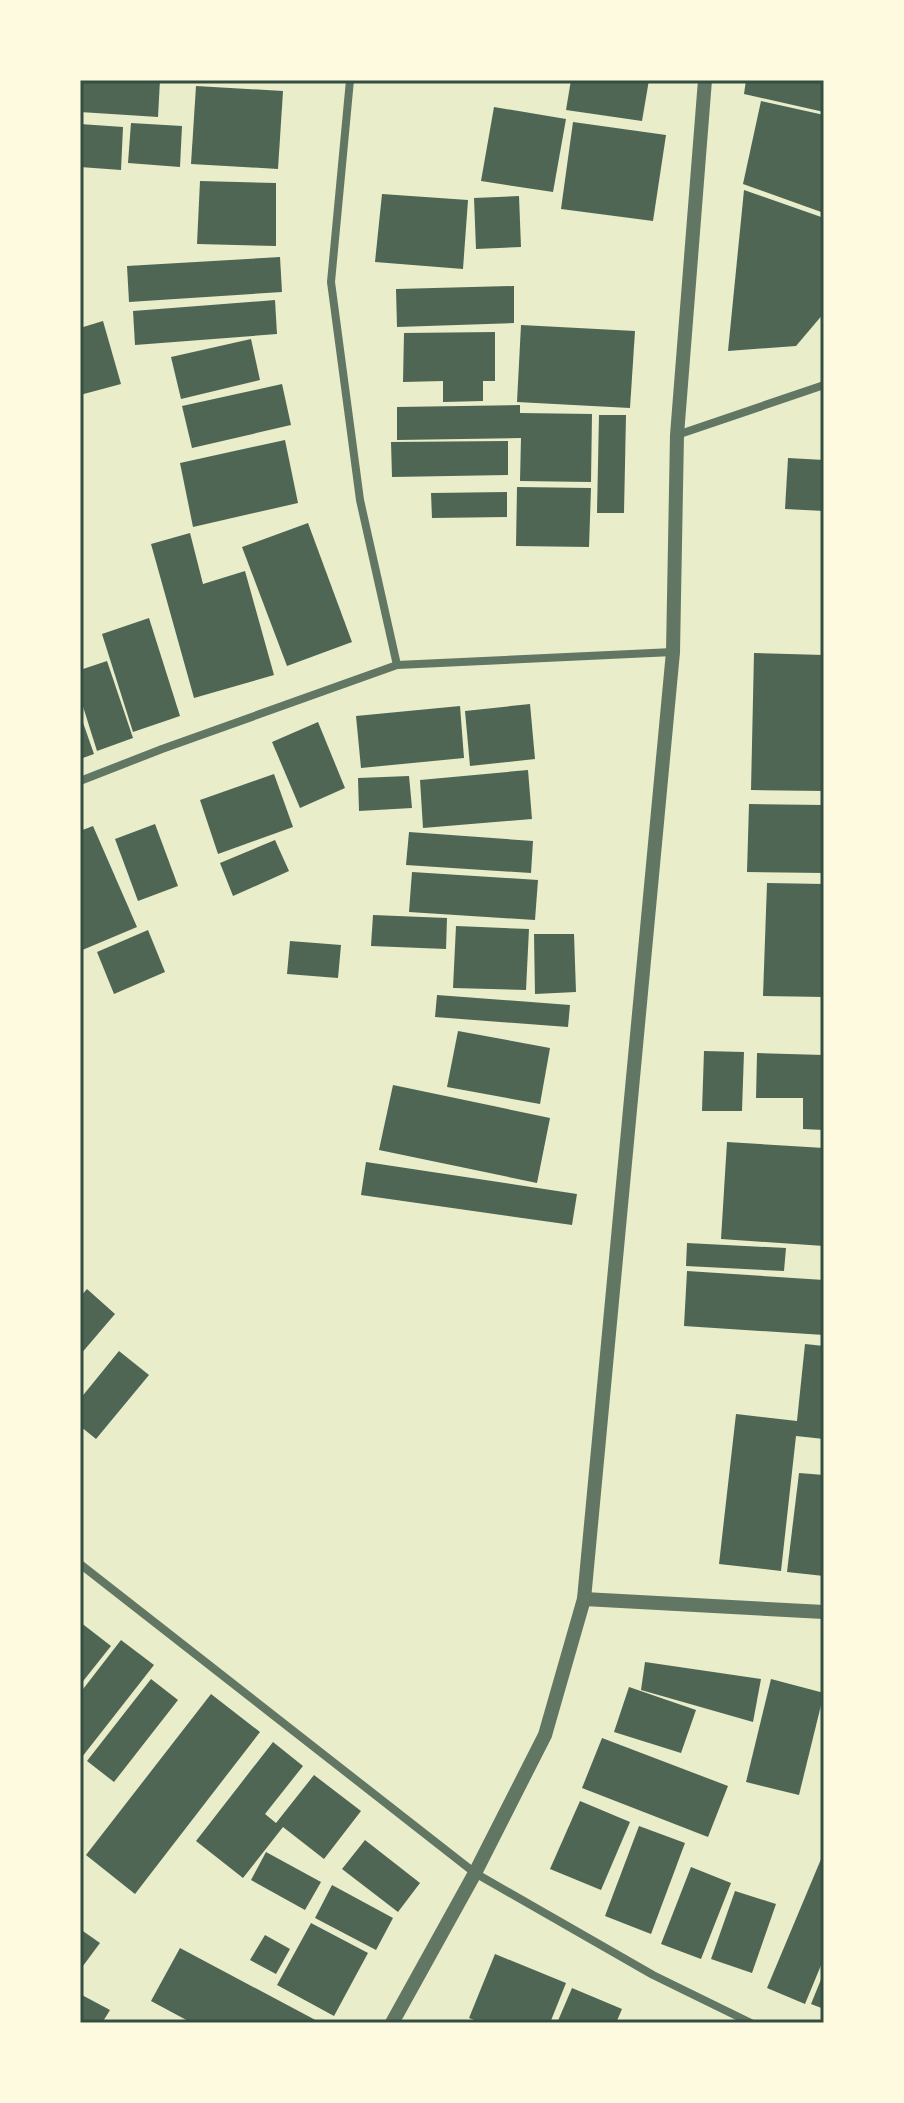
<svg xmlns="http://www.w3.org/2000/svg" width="904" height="2103" font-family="Cabin,sans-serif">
<rect width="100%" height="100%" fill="#e9edc9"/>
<g fill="#4f6655">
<path d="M80 80H160L158 117 80 112Z"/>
<path d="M571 80H649L642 121 566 110Z"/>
<path d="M746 80H824V112L744 94Z"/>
<path d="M196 86 283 91 278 169 191 164Z"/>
<path d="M761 101 824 115V213L743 184Z"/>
<path d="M494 107 566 119 553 192 481 181Z"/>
<path d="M573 122 666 135 653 221 561 209Z"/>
<path d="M131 123 182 126 180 167 128 163Z"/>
<path d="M80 124 123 127 121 170 80 167Z"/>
<path d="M200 181 276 183V246L197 244Z"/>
<path d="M744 190 824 218V313L796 346 728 351Z"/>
<path d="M382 194 468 200 463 269 375 262Z"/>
<path d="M519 196 521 247 476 249 474 198Z"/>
<path d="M280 257 282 292 129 302 127 266Z"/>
<path d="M514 286V323L397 327 396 289Z"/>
<path d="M275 300 277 334 135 345 133 311Z"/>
<path d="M103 321 121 384 80 395V328Z"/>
<path d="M521 325 635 331 630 408 517 402Z"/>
<path d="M495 332V381H483V401L443 402V381L403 382 404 333Z"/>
<path d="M251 339 260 380 181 399 171 357Z"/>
<path d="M282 384 291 425 192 448 182 406Z"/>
<path d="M520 405V413L592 414 591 482 520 481 521 438 397 440V407Z"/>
<path d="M599 415H626L624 513H597Z"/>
<path d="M285 440 298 503 193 527 180 463Z"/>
<path d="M508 441V475L392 477 391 442Z"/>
<path d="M788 458 824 460V511L785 509Z"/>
<path d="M517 487 591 488 589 547 516 546Z"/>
<path d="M507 492V517L432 518 431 493Z"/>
<path d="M308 523 352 642 287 666 242 547Z"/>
<path d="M190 533 203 584 245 571 274 675 194 698 151 544Z"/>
<path d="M149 618 180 716 133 732 102 634Z"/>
<path d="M754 653 824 655V791L751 790Z"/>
<path d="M107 661 133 738 97 751 80 697V670Z"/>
<path d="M530 704 535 759 470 766 465 711Z"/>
<path d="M460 706 464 758 361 768 356 716Z"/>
<path d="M80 714 94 754 80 759Z"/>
<path d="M318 722 345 788 300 808 272 742Z"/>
<path d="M528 770 532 819 423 828 420 780Z"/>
<path d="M274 774 293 827 218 854 200 800Z"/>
<path d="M409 776 412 808 359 811 358 778Z"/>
<path d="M749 804 824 805V873L747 872Z"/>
<path d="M155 824 178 886 138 901 115 839Z"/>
<path d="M93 826 137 927 80 951V831Z"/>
<path d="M409 832 533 841 531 873 406 865Z"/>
<path d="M275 840 289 871 233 896 220 863Z"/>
<path d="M412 872 538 880 535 920 409 912Z"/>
<path d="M767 883 824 884V997L763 996Z"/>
<path d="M373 915 447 918 446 949 371 946Z"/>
<path d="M456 926 529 929 526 990 453 988Z"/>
<path d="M148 930 165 972 114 994 97 952Z"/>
<path d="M534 934H574L576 992 535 994Z"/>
<path d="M290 941 341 945 338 978 287 974Z"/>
<path d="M437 995 570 1005 568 1027 435 1017Z"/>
<path d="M458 1031 550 1048 540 1104 447 1087Z"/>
<path d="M704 1051 744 1052 742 1111H702Z"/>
<path d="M757 1053 824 1055V1130L803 1129V1098H756Z"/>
<path d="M393 1085 550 1118 537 1183 379 1150Z"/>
<path d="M727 1142 824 1148V1246L721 1239Z"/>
<path d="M366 1162 577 1194 572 1225 361 1195Z"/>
<path d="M687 1243 786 1248 784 1271 686 1266Z"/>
<path d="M687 1271 824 1280V1335L684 1326Z"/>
<path d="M87 1289 115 1314 80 1355V1297Z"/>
<path d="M805 1344 824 1346V1439L796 1436 781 1571 719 1564 736 1414 797 1421Z"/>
<path d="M119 1351 149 1375 96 1439 80 1426V1399Z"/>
<path d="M799 1473 824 1475V1576L787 1572Z"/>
<path d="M80 1622 111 1646 80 1685Z"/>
<path d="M121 1640 154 1665 82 1757 80 1693Z"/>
<path d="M645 1662 761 1679 753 1722 641 1690Z"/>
<path d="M151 1679 178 1700 114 1782 87 1761Z"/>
<path d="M771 1679 824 1693 799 1795 746 1782Z"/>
<path d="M629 1687 696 1710 681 1753 614 1732Z"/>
<path d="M211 1694 260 1732 135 1894 86 1855Z"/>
<path d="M602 1738 728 1786 708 1837 582 1788Z"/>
<path d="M273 1742 303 1766 265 1814 276 1823 314 1775 361 1811 324 1859 283 1827 243 1878 196 1841Z"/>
<path d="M580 1801 630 1822 601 1890 550 1869Z"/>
<path d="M639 1826 685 1843 651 1934 605 1916Z"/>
<path d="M365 1840 420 1883 398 1912 342 1869Z"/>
<path d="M266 1852 321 1882 305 1910 251 1880Z"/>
<path d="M824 1852V1958L805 2004 767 1988Z"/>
<path d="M691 1867 731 1883 701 1959 661 1944Z"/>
<path d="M332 1885 393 1918 376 1950 315 1918Z"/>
<path d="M735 1891 776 1904 752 1973 711 1959Z"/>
<path d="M311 1923 368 1953 334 2016 277 1985Z"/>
<path d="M80 1929 100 1943 80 1970Z"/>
<path d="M265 1935 290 1949 276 1974 250 1960Z"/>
<path d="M180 1948 321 2023H192L151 2001Z"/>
<path d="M495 1954 566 1983 550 2023H482L469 2018Z"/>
<path d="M824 1972V2009L811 2004Z"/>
<path d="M572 1988 622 2009 616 2023H557Z"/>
<path d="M80 1994 110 2010 102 2023H80Z"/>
</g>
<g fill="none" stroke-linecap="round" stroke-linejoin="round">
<g stroke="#617663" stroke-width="8">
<path d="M350 80 331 282 360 500 397 665"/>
<path d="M677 435 824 385"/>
<path d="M80 781 162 749 397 665 673 652"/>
<path d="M80 1564 475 1873 653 1975 751 2023"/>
</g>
<g stroke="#617663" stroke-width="14">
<path d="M584 1599 824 1612"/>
<path d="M392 2023 475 1873 545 1735 584 1599 673 652 677 435 705 80"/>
</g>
</g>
<rect width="904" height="2103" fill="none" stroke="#fefae0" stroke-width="164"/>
<rect x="82" y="82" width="740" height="1939" fill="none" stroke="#344e41" stroke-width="3"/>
</svg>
